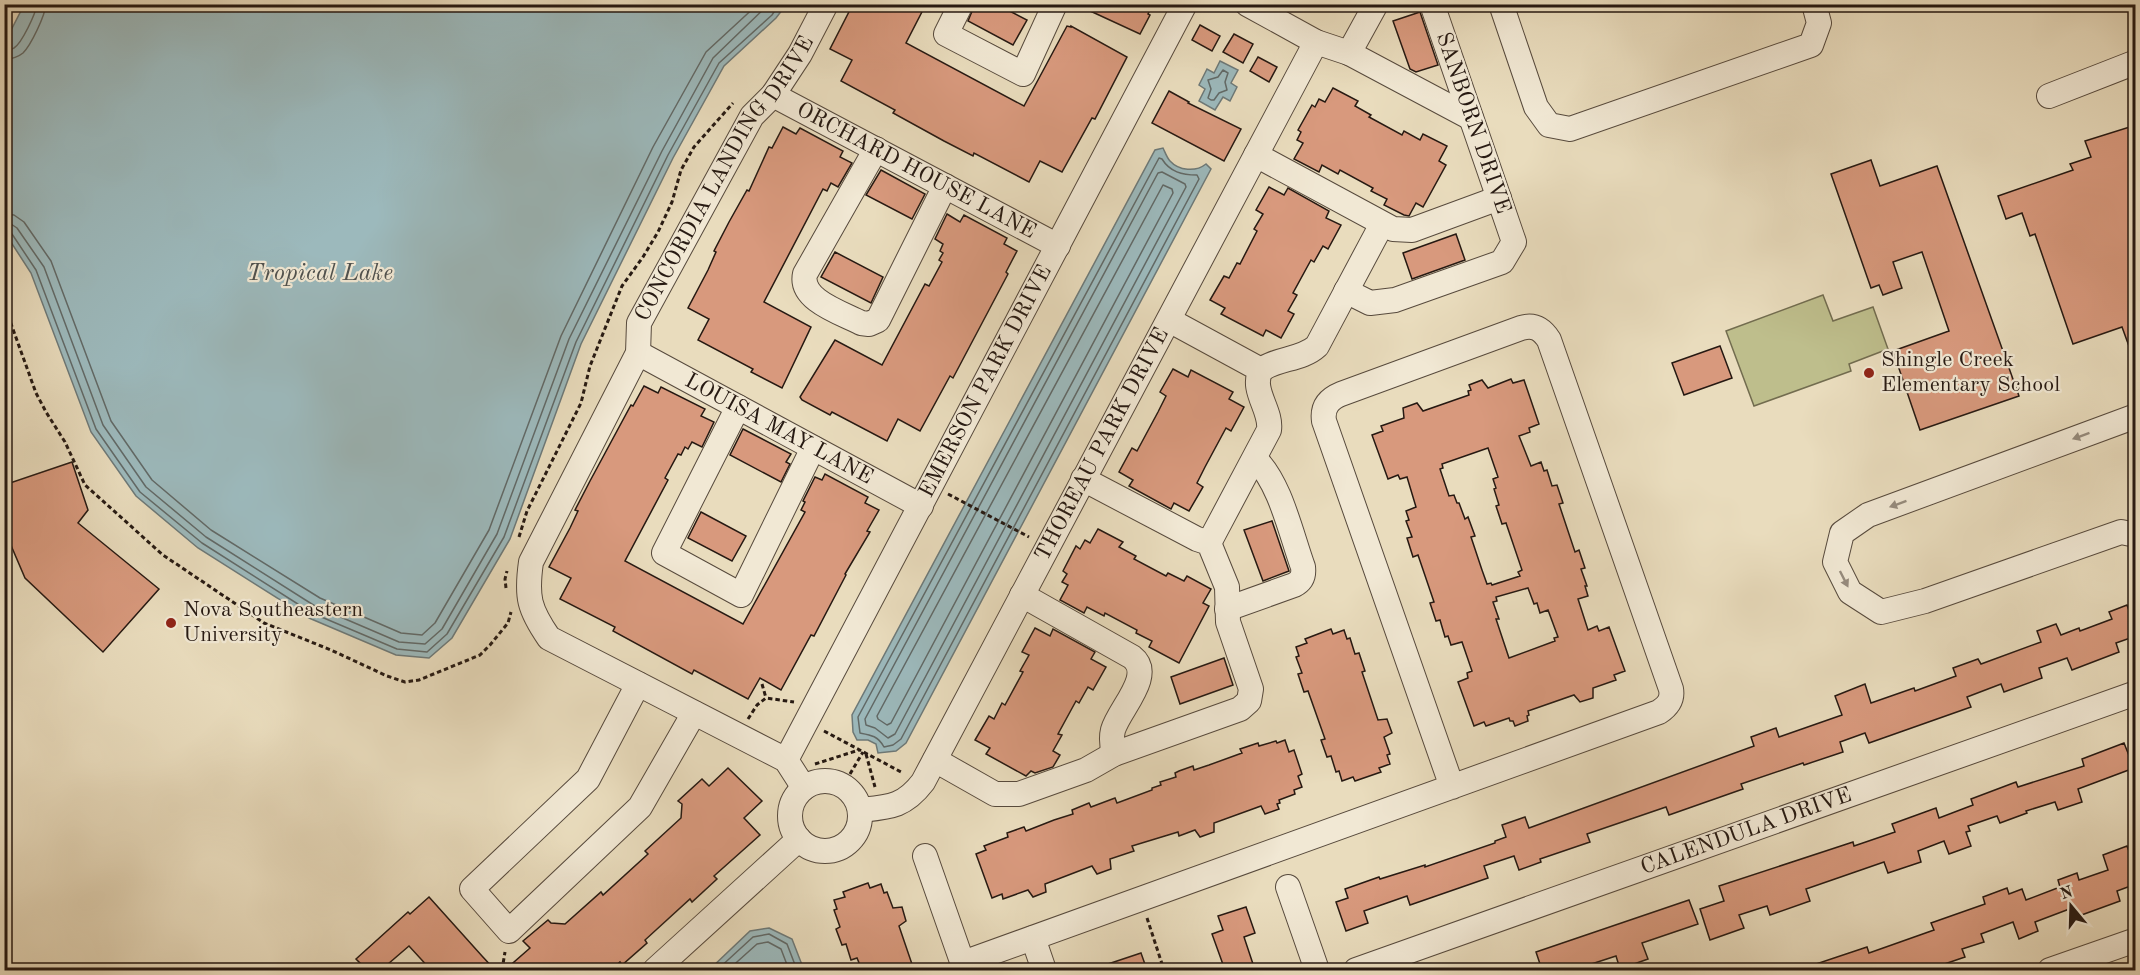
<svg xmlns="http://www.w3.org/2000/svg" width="2140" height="975" font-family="'Old Standard TT',serif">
<rect width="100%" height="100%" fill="#e9dcbd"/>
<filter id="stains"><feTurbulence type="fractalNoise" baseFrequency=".00333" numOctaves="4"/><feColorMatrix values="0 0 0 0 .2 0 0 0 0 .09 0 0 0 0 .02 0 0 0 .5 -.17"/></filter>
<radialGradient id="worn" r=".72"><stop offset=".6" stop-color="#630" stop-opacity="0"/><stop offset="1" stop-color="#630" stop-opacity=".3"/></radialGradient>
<path fill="#bebe8c" stroke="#726c4f" stroke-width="1.5" d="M1823 295 1833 321 1873 307 1888 349 1849 364 1851 371 1754 406 1726 331Z"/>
<g fill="#9cb9bc" stroke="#6d7978" stroke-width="1.5">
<path d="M24 5H786L776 18 724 66 673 158 581 344 510 539 452 638 429 658 396 655 309 618 198 548 136 496 91 432 31 273 5 233V42Z"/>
<path d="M1220 61 1238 70 1231 83 1237 87 1230 101 1223 97 1215 110 1199 101 1205 89 1199 85 1207 69 1214 73Z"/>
<path d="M1163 148C1165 152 1167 158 1170 161 1179 171 1196 172 1206 164L1211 169 906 743 896 751 878 753 876 744 868 740H857L853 732 852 715 1155 150Z"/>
<path d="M769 928 792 939 804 970H709L750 931Z"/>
</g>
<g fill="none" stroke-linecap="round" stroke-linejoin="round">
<g stroke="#616967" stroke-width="1.5">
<path d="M4 51C9 50 10 51 14 48 22 43 36 13 37 4"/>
<path d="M4 60C11 59 17 58 23 53 31 45 45 16 46 4"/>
<path d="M1223 70 1228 73 1225 82 1227 90 1219 93 1214 100H1211L1208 98 1211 89 1208 80 1218 77Z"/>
<path d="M1159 158 1162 159C1170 172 1182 175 1197 175L1199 179 901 739 893 745 884 747C878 736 871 735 860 733L858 717Z"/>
<path d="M1162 172 1185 184 1186 187 895 734 888 738 875 728 866 725 865 719 1158 173Z"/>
<path d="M1163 185 1172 189 1173 193 891 723 887 725 878 719 877 716Z"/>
<path d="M4 214 14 215 24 222 51 261 111 421 152 480 211 530 320 598 401 633 422 635 435 623 489 530 561 336 653 147 706 52 758 4"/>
<path d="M4 223 11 224 17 228 44 267 103 425 146 487 206 537 315 606 399 642 425 644 442 629 497 534 569 339 662 151 713 58 769 4"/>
<path d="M4 231 12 234 36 270 96 429 140 492 202 543 312 613 397 649 427 652 447 634 504 537 576 342 668 155 719 63 772 15 779 4"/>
<path d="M717 970 753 937 769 934 787 944 797 970"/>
<path d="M728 970 757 944 768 942 781 949 789 970"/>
</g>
</g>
<g fill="#d8997d" stroke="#261912" stroke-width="1.5" fill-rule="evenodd">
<path d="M853 4H926L906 43 1024 106 1067 26 1071 27V26L1127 57 1095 119 1092 118 1062 172 1040 161 1029 182 974 153 973 156 944 141 893 113 895 110 841 81 852 60 830 49Z"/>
<path d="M975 4 998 5 1027 20 1013 45 968 21Z"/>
<path d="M1075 4H1153L1148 14 1150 15 1140 34Z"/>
<path d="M1420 12 1438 65 1416 72 1410 69 1393 21Z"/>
<path d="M1200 25 1220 36 1212 51 1192 40Z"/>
<path d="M1234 34 1253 44 1243 63 1223 52Z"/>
<path d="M1258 57 1277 67 1269 82 1250 71Z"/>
<path d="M1333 88 1358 101 1355 106 1371 115 1369 117 1402 135 1404 131 1420 140 1423 134 1447 146 1439 161 1446 165 1423 207 1416 203 1409 216 1404 215 1384 205 1387 199 1371 191 1373 188 1340 170 1338 174 1322 165 1319 172 1294 159 1303 143 1297 140 1301 132 1298 130 1312 105 1315 107 1319 99 1325 102Z"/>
<path d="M1169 91 1189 102 1188 103 1241 129 1224 161 1152 123Z"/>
<path d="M2136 125V359L2134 360 2122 327 2073 344 2035 234 2030 236 2022 213 2006 219 1998 196 2073 170 2070 164 2091 157 2085 141Z"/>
<path d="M783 127 796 134 800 128 843 151 840 157 852 163 838 187 831 183 827 191 823 189 764 302 811 327 782 388 751 372 753 369 698 340 709 319 688 308 708 270 716 252 714 251 729 222 747 190 749 191 769 147 772 148Z"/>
<path d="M1871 160 1880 186 1937 166 2019 396 1920 430 1893 351 1949 331 1922 252 1893 262 1902 288 1883 295 1879 285 1871 288 1831 174Z"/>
<path d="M881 170 925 194 912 219 866 195Z"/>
<path d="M1269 187 1284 195 1288 188 1329 211 1326 218 1341 225 1328 249 1323 246 1314 262 1311 260 1293 293 1297 295 1288 311 1294 314 1281 338 1266 330 1263 336 1221 314 1225 308 1210 300 1224 276 1229 278 1237 263 1240 264 1257 231 1254 229 1263 214 1256 210Z"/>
<path d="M947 214 960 222 964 215 1007 238 1004 244 1017 251 1006 272 1008 274 953 378 950 376 920 431 898 419 887 441 832 412 830 415 802 400 800 397 835 340 882 365 925 284 929 286 942 262 939 260 943 253 940 251 943 244 935 239Z"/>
<path d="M1456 234 1465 260 1412 279 1403 253Z"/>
<path d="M835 252 883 277 871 303 821 277Z"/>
<path d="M1720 346 1732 378 1684 395 1672 363Z"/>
<path d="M1173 369 1188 377 1191 370 1233 392 1229 399 1244 407 1231 431 1226 428 1205 467 1197 483 1203 487 1189 511 1174 503 1171 509 1129 486 1133 480 1119 472 1132 448 1137 451 1158 412 1166 396 1160 392Z"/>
<path d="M1511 379 1513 383 1524 380 1539 424 1529 428 1530 432 1519 436 1531 466 1541 462 1544 471 1547 470 1552 486 1557 485 1563 503 1559 504 1575 552 1579 550 1585 568 1581 569 1587 586H1585L1588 596 1578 599 1588 630 1597 626 1599 631 1609 627 1625 671 1614 675 1616 680 1593 688V698L1580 702 1574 695 1528 711 1529 715 1527 716 1528 721 1515 726 1513 721H1510L1509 718 1486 726 1484 722 1474 726 1458 682 1468 678 1467 673 1472 671 1462 642 1451 645 1448 636 1445 637 1440 620 1436 621 1430 603 1434 602 1418 555 1413 557 1407 538 1412 537 1406 521 1409 520 1406 511 1416 507 1407 477 1400 479 1398 475 1388 479 1372 435 1383 431 1381 426 1404 418 1403 408 1417 403 1423 411 1469 395 1468 391 1471 390 1469 385 1482 380 1488 388ZM1488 448 1498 477 1493 479 1496 488 1494 489 1499 505 1496 506 1502 524 1506 523 1522 570 1518 572 1520 576 1492 585 1491 583 1487 584 1482 570 1471 537 1475 536 1468 517 1465 519 1459 503H1457L1454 495 1449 496 1440 469 1443 468 1442 464ZM1528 588 1534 604 1537 603 1540 613 1548 610 1558 637 1554 638 1555 641 1509 658 1496 619H1499L1493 602 1497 601 1496 597Z"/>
<path d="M644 386 658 393 661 387 705 409 701 416 714 422 702 447 692 442 688 449 685 447 681 455 678 454 665 478 668 480 625 561 743 624 805 512 801 510 805 502 803 501 815 477 822 480 825 474 868 497 865 503 879 510 867 531 870 532 845 574 846 575 814 636 811 635 781 690 760 678 748 699 694 670 692 674 613 631 615 627 560 599 571 578 549 567 570 528 578 511 575 510 590 481 631 405 633 406Z"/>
<path d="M743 429 791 454 786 462 790 464 781 482 730 455Z"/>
<path d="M72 462 88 510 78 523 159 589 103 652 25 578 4 529V485Z"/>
<path d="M701 512 746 536 732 561 688 538Z"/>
<path d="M1272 521 1289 571 1263 581 1244 530Z"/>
<path d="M1098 529 1123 542 1119 547 1136 556 1134 559 1166 576 1168 573 1184 581 1187 576 1211 589 1203 603 1209 606 1179 663 1149 647 1152 641 1136 633 1137 630 1105 613 1104 616 1087 607 1084 613 1060 600 1068 585 1062 582 1067 574 1063 571 1076 546 1080 549 1085 540 1090 543Z"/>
<path d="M2127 605 2136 630V636L2116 643 2119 652 2072 670 2067 658 2039 668 2042 678 2004 692 2001 684 1967 697 1971 707 1869 743 1865 733 1840 742 1843 752 1804 765 1803 763 1741 784 1743 789 1669 815 1666 807 1587 834 1590 842 1540 859 1541 862 1519 870 1514 856 1484 866 1488 878 1410 905 1407 896 1364 911 1368 923 1346 931 1336 902 1348 898 1345 889 1379 877 1380 879 1425 865V867L1495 843V841L1506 837 1502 825 1525 817 1529 828 1754 746 1751 737 1776 728 1779 737 1842 715 1835 696 1865 684 1871 703 1914 688 1915 691 1956 676 1953 668 1978 659 1981 664 2041 642 2037 631 2056 624 2061 635 2079 628 2080 631 2112 619 2109 612Z"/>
<path d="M1035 628 1050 636 1053 629 1095 652 1091 659 1106 667 1093 690 1088 687 1079 703 1076 701 1058 734 1062 735 1053 751 1060 755 1053 767 1035 773 1031 771 1026 776 986 754 990 748 975 740 989 716 994 719 1002 703 1005 705 1023 672 1020 671 1029 655 1022 652Z"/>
<path d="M1331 629 1333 634 1344 630 1347 639 1350 638 1355 654 1359 653 1365 671 1362 672 1378 720 1387 719 1392 733 1384 737 1390 754 1387 755 1390 764 1379 768 1381 772 1355 781 1353 777 1342 781 1339 771 1336 772 1331 756 1327 757 1321 740 1325 739 1308 691 1304 692 1298 674 1302 673 1296 657 1299 656 1296 647 1307 643 1305 639Z"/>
<path d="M1224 658 1233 685 1180 704 1171 677Z"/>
<path d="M1285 740 1289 752 1294 750 1302 774 1298 776 1302 787 1294 790 1295 794 1279 800 1280 803 1277 804 1279 809 1265 814 1261 806 1214 823V832L1200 837 1195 830 1179 836 1178 832 1132 846 1134 851 1110 859 1111 869 1097 874 1092 866 1045 884 1046 892 1033 897 1028 890 1003 899 1002 894 992 898 976 854 986 850 984 846 1008 837 1007 833 1024 827 1026 831 1054 820 1073 814 1072 810 1089 803 1091 807 1115 798 1117 803 1152 790V788L1161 785 1160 782 1176 777 1175 773 1179 771 1193 766 1194 770 1209 765 1242 753 1240 749 1258 743 1259 746 1276 741 1277 743Z"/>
<path d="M2124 743 2134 768 2078 789 2082 802 2058 810 2055 802 2026 811 2027 813 2000 823 1997 816 1968 826 1970 831 1966 832 1971 846 1949 854 1944 841 1918 851 1921 862 1888 873 1884 862 1806 889 1810 901 1770 915 1767 906 1739 915 1744 928 1710 940 1700 909 1724 901 1719 886 1853 842 1854 846 1895 832 1892 824 1936 808 1939 818 1973 805 1971 799 2016 782 2018 787 2084 766 2082 759Z"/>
<path d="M728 768 762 801 744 818 760 835 714 876 717 879 692 902 690 899 645 940 647 943 622 965 620 962 611 970H505L530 948 523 941 548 920 551 923 565 924 601 892 603 895 648 854 645 851 681 818 682 804 678 801 702 779 709 786Z"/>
<path d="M2127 846 2136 870V884L2117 891 2120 901 2076 917 2072 908 2035 922 2038 931 2019 939 2013 922 1981 934 1984 942 1962 949 1965 957 1927 970H1804V968L1867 947 1869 953 1934 930 1931 923 1985 904 1983 897 2007 888 2009 894 2022 889 2026 900 2060 887 2058 880 2077 873 2079 880 2108 870 2103 855Z"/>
<path d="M868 883 870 888 881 884 884 893 887 892 893 908 902 907 906 921 899 926 914 970H862L857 958 851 960 846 944 842 945 836 929 840 927 834 910 837 909 834 900 845 897 843 892Z"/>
<path d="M429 897 482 956 495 970H431L409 946 381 970H367L356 959 408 912 410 914Z"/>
<path d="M1689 900 1698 924 1642 943 1648 959 1620 969 1616 956 1573 970H1542L1536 952Z"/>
<path d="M1246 907 1255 933 1244 937 1255 970H1225L1212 934 1223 930 1218 916Z"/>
<path d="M1141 953 1147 970H1097L1096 968Z"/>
</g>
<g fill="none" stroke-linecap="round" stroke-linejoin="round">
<g stroke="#574a3d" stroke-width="26">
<g id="minor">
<path d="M961 4 946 34 1023 74 1055 4"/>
<path d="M1247 4 1316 42 1349 53 1471 118"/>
<path d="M1501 4 1536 107 1549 125 1570 129 1811 45 1819 23 1814 4"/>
<path d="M1349 53 1376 4"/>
<path id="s1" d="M773 95 1058 246"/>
<path d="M2049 96 2136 62"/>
<path d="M876 149 805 274C799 300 842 313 861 323L869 324 878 320 945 186"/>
<path d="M1256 155 1393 229 1412 230 1499 198"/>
<path d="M1346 291 1370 303 1395 300 1502 262 1514 242 1432 4"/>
<path d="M1169 320 1261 370C1250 390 1272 410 1269 430L1209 543"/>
<path id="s2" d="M638 353 921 506"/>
<path d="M1261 370C1277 358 1302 360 1317 346L1382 224"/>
<path d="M738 407 664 553 741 595 813 448"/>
<path d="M2136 416 1868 515 1842 533 1835 562 1850 592 1881 612 1925 601 2121 532 2136 535"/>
<path d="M1022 595 1132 657C1155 675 1119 709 1113 730 1111 738 1112 746 1114 754"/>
<path d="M1227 609 1294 585C1302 581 1304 575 1303 567 1291 534 1280 482 1255 459"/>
<path d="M638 684 588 779 472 889 509 931 640 807 694 713"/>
<path id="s3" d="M786 760 1185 4"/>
<path d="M935 760 995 794H1019L1086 770 1114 754 1240 709 1249 701 1251 689 1228 622 1227 587 1209 543 1197 539 1083 479"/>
<circle cx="825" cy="816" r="35"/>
<path id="s4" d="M804 788 786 760 549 638C529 609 526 597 531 562L638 353 639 323 752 116 773 95 800 54 826 4"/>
<path id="s5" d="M860 810C889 807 904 807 923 782L1316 42"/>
<path d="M925 856 965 970"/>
<path d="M1288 887 1317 970"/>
<path d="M1033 938 1044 970"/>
<path d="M963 963 1659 712C1668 706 1673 700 1671 689L1549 340C1542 329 1534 324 1521 328L1341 394C1329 399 1322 407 1324 421L1452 787"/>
<path d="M655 970 799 839"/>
<path id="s6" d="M1356 970 2136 693"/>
<path d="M2050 970 2136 940"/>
</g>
</g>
<g stroke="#261912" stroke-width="3" stroke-dasharray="4.5 3" stroke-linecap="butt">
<path d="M4 294 7 297 10 321 36 393 46 412 65 442 85 485 163 555 264 623 331 650 387 676 405 682 419 680 480 655 490 645 508 623 511 612"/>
<path d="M948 494 1029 537"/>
<path d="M519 537 527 511 581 403 590 366 622 286 643 257 658 232 672 202 681 170 694 147 733 103"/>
<path d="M506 588 505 579 507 571"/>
<path d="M762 684 766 698"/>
<path d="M748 719 757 705 766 698 794 702"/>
<path d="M824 731 903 773"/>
<path d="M866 754 875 787"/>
<path d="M815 764 859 750"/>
<path d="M850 774 863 752"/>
<path d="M1147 918 1164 970"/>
<path d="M502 970 505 952"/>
</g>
<use href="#minor" stroke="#f1e8d4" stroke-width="24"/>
</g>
<defs><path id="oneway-solid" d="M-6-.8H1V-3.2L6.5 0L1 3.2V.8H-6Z" transform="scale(1.5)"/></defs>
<g fill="#968b7d">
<use href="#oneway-solid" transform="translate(2081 436) rotate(160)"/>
<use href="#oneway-solid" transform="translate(1898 504) rotate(160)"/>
<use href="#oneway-solid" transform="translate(1844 579) rotate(63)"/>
</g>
<g fill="#8f2418" stroke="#f1e8d4" stroke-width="2">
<circle cx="1869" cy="373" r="6"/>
<circle cx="171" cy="623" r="6"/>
</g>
<g text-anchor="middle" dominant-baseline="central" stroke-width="4.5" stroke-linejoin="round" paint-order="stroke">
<g font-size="22" fill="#261912" stroke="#f1e8d4">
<text transform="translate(1473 123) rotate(71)">SANBORN DRIVE</text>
<text stroke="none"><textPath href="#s1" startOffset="162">ORCHARD HOUSE LANE</textPath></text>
<text stroke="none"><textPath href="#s4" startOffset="814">CONCORDIA LANDING DRIVE</textPath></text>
<text stroke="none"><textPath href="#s3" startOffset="428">EMERSON PARK DRIVE</textPath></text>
<text stroke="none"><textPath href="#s2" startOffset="160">LOUISA MAY LANE</textPath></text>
<text stroke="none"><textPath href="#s5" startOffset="454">THOREAU PARK DRIVE</textPath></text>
<text stroke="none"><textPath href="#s6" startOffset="414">CALENDULA DRIVE</textPath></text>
</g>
<g font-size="22" fill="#261912" stroke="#f1e8d4" text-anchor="start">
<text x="1881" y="360">Shingle Creek<tspan x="1881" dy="25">Elementary School</tspan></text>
<text x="183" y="610">Nova Southeastern<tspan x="183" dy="25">University</tspan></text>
</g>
<g font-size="24" font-style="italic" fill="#4f514e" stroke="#f1e8d4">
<text x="320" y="274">Tropical Lake</text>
</g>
</g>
<rect width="2140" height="975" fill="none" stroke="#e9dcbd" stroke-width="24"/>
<rect x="6" y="6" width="2128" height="963" fill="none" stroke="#261912" stroke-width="3"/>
<rect x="12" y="12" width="2116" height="951" fill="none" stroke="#261912" stroke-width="1.5"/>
<g transform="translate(2071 906) rotate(341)" stroke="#f1e8d4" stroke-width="4.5" paint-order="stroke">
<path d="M0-4.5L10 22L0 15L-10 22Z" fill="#261912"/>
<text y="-9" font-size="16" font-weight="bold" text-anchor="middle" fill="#261912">N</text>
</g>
<rect width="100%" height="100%" filter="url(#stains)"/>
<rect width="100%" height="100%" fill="url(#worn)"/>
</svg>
